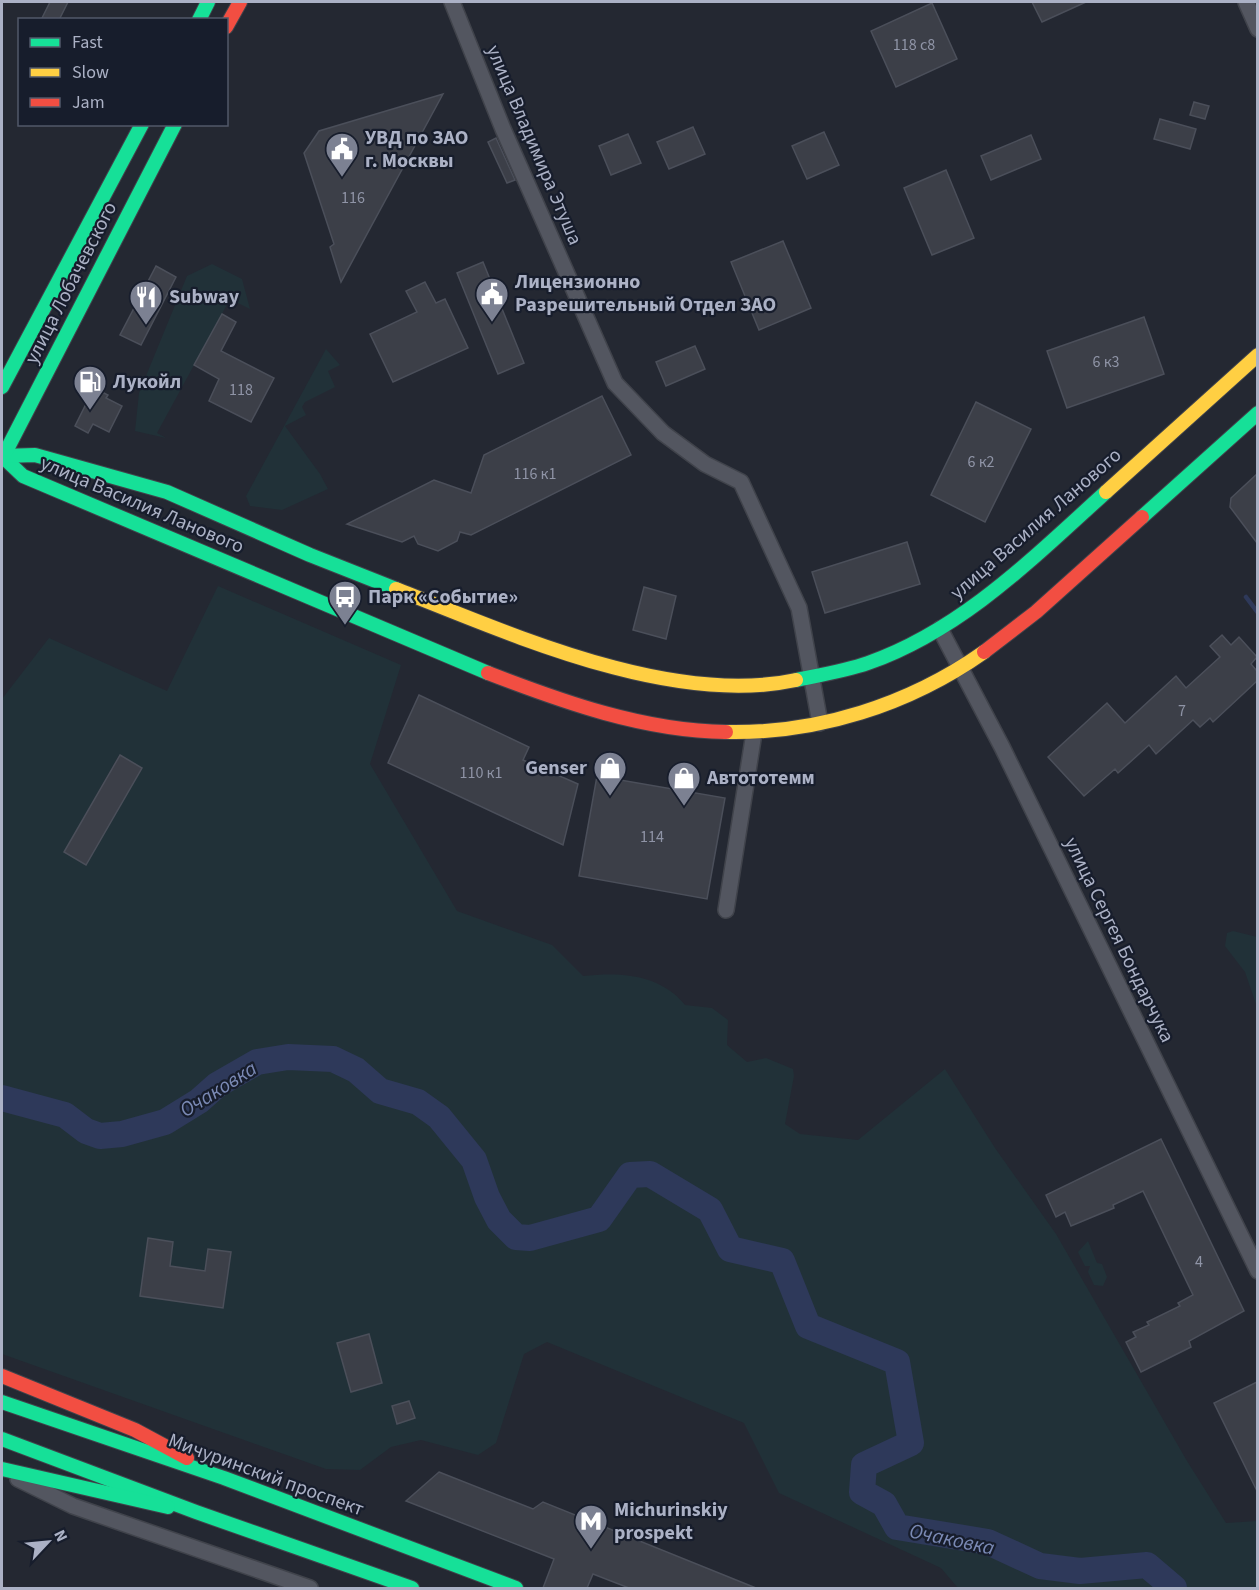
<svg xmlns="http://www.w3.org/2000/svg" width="1259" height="1590" font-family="'Source Sans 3',sans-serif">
<rect width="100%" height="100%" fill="#242832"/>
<g fill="#213138" fill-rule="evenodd">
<path d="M212 264 242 279 250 309 230 299 157 433 166 438 135 431 139 393 187 276Z"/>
<path d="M326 349 340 365 328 371 335 387 305 402 302 407 306 415 285 426 320 474 328 489 282 510 250 506 246 496Z"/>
<path d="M218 586 401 665 370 764 457 911 552 945 583 976C621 972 660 974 685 1005L712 1008 728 1020 727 1045 747 1062 766 1058 793 1069 794 1076 785 1124 800 1134 858 1140 945 1069 995 1148 1056 1234 1187 1461 1226 1523 1257 1521V1588H958L941 1568 779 1493 744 1423 547 1342 524 1354 496 1443 478 1455 421 1440 391 1447 360 1470 326 1469 2 1354V699L49 638 167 691ZM119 755 142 768 86 865 64 852ZM369 1335 382 1383 351 1392 337 1343Z"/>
<path d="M1233 931 1257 937V1007L1245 972 1225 946 1227 933Z"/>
<path d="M1088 1241 1097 1263 1102 1264 1107 1277 1103 1286 1094 1285 1088 1272 1090 1266H1085L1078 1252Z"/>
</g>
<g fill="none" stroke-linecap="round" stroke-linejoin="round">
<path stroke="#2e395a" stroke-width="4.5" d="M1246 597 1258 613"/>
<path stroke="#2e395a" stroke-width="26" d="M2 1098 65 1115 86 1131 100 1136 122 1134 165 1122 199 1101 217 1085 257 1062 288 1057 333 1059 356 1070 380 1091 418 1102 439 1117 474 1160 487 1197 499 1220 516 1237 530 1238 599 1219 630 1175 650 1174 710 1210 730 1249 782 1261 808 1326 897 1362 911 1443 864 1465 862 1492 884 1504 897 1527 988 1542 1040 1566 1080 1571 1147 1565 1174 1588"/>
</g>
<g fill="#3c3f48" stroke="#4b4f5a" stroke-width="1.5">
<path d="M50 2H68L59 20H41Z"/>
<path d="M1032 2H1086L1042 22Z"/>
<path d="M932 3 957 59 896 87 871 31Z"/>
<path d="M443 94 341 282 330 247 334 244 304 153 319 131Z"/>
<path d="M1194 102 1209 106 1205 119 1190 115Z"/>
<path d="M1160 119 1196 129 1190 149 1154 139Z"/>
<path d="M693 127 705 154 669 169 657 142Z"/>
<path d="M824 132 839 165 807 179 792 146Z"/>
<path d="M628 134 641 163 611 175 599 146Z"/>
<path d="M1031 135 1041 159 991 180 981 156Z"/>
<path d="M496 138 515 180 507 183 488 142Z"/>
<path d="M946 170 974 238 932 255 904 188Z"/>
<path d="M783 241 811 308 759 330 731 262Z"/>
<path d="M483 262 524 363 498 374 457 273Z"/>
<path d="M156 266 176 277 141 345 120 335Z"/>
<path d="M425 282 436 303 445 299 468 348 393 382 370 334 417 312 406 291Z"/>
<path d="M222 314 236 322 221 351 274 378 251 422 209 401 219 379 194 365Z"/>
<path d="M1144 317 1164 374 1067 408 1047 351Z"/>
<path d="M695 346 705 369 666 386 656 362Z"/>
<path d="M94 388 108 395 106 398 122 406 109 432 93 424 88 433 75 426Z"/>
<path d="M602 396 631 455 471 535 460 532 457 541 438 551 418 544 414 536 402 542 347 524 434 480 471 493 484 455Z"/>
<path d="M976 402 1031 429 985 522 931 495Z"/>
<path d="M1257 474V543L1230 507 1231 498Z"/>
<path d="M907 542 920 584 825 613 812 572Z"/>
<path d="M644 587 676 596 666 639 633 630Z"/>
<path d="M1222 635 1231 645 1239 637 1257 657 1251 664 1257 671V681L1213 722 1210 718 1200 727 1193 720 1156 754 1149 745 1118 773 1115 769 1084 796 1048 757 1107 703 1125 723 1176 676 1186 688 1220 657 1210 646Z"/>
<path d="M419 695 529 747 523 760 578 784 563 845 388 763Z"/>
<path d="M120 755 142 768 86 865 64 852Z"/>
<path d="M597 776 725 798 707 899 579 876Z"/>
<path d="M1161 1139 1244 1311 1189 1341 1191 1347 1141 1372 1126 1342 1136 1337 1133 1332 1149 1325 1147 1322 1180 1306 1178 1303 1193 1295 1143 1191 1113 1205 1114 1208 1071 1226 1065 1212 1056 1217 1046 1195Z"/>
<path d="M148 1238 173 1242 170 1266 205 1271 208 1249 231 1252 223 1308 140 1296Z"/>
<path d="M369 1334 382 1383 351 1392 337 1343Z"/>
<path d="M1257 1382V1491L1214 1403Z"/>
<path d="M409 1401 415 1418 397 1424 392 1406Z"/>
<path d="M439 1472 533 1509 543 1502 756 1588H629L593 1574 587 1588H543L554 1559 406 1501Z"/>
</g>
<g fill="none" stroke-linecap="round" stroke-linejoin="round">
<g stroke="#40434b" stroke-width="18">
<g id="street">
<path d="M452 2 503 129 615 383 663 433 705 464 741 482 799 608 820 723"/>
<path d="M1246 2 1258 29"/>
<path d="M940 629 1002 747 1258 1271"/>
<path d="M726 910 754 733"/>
<path d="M18 1479 73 1506 310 1588"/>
</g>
</g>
<g stroke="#40434b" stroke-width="16">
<g id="fast">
<path d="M199 20 208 2"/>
<path d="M2 387 142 124"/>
<path d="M2 456 23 476 488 673"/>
<path d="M3 456 35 455 167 492 310 555 396 589"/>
<path d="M2 459 175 124"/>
<path d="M1142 517 1258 413"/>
<path d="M796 680C820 675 845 671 868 663 962 630 1034 557 1106 492"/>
<path d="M2 1402 224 1478 516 1588"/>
<path d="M2 1439 196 1512 412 1588"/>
<path d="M2 1469 168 1507"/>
</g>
</g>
<g stroke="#40434b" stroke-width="16">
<g id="slow">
<path d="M1106 492 1258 355"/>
<path d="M396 589C511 634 671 707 796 680"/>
<path d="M726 732C817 734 909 705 984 652"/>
</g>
</g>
<g stroke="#40434b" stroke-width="16">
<g id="jam">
<path d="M226 27 240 2"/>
<path d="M984 652 1036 612 1142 517"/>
<path d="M488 673C563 702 644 731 726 732"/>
<path d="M2 1376 135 1430 187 1458"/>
</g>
</g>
<use href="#street" stroke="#535660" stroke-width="15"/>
<use href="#fast" stroke="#16e098" stroke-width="14"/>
<use href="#slow" stroke="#ffcf43" stroke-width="14"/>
<use href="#jam" stroke="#f24e42" stroke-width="14"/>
</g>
<defs>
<g id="civic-pin" transform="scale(1.725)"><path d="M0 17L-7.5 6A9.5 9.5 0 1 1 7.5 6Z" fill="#7c8192" stroke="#171d2c"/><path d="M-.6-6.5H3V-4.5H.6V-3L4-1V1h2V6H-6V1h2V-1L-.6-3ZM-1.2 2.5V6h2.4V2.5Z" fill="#fff"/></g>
<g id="restaurant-pin" transform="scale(1.725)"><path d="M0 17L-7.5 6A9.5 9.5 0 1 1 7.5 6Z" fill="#7c8192" stroke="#171d2c"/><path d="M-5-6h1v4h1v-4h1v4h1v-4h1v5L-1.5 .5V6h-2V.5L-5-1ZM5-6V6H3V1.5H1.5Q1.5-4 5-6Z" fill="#fff"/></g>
<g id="fuel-pin" transform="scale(1.725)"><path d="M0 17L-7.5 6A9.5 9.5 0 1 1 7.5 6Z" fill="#7c8192" stroke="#171d2c"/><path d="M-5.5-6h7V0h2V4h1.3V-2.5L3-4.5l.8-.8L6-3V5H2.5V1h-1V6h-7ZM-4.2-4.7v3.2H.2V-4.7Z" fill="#fff"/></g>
<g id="bus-pin" transform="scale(1.725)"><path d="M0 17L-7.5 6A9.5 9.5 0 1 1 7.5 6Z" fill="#7c8192" stroke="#171d2c"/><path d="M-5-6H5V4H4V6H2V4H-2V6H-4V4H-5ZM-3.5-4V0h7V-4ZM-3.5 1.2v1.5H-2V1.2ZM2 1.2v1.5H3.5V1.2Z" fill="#fff"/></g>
<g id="shop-pin" transform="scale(1.725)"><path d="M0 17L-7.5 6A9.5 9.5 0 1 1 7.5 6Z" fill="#7c8192" stroke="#171d2c"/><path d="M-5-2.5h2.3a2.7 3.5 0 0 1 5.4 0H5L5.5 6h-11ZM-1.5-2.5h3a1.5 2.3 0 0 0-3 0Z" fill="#fff"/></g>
<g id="metro-pin" transform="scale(1.725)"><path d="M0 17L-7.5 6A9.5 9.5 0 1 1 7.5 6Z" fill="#7c8192" stroke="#171d2c"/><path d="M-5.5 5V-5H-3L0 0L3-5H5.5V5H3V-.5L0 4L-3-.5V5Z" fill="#fff"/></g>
</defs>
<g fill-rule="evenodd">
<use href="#civic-pin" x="342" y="149"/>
<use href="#civic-pin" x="492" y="294"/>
<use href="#restaurant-pin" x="146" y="297"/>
<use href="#fuel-pin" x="90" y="382"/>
<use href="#bus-pin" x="345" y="597"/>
<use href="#shop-pin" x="610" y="768"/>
<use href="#shop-pin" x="684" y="778"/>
<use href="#metro-pin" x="591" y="1521"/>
</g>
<g text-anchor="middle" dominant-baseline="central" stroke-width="4.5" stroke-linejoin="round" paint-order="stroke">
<g font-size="16" fill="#8f94a6">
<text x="914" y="45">118 с8</text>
<text x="353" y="198">116</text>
<text x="1106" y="362">6 к3</text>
<text x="241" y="390">118</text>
<text x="981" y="462">6 к2</text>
<text x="535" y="474">116 к1</text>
<text x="1182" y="711">7</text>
<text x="481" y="773">110 к1</text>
<text x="652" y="837">114</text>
<text x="1199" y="1262">4</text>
</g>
<g font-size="20" font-weight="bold" fill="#abb1c5" stroke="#171d2c" text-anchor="start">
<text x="365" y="138">УВД по ЗАО<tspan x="365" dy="23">г. Москвы</tspan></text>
<text x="515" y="282">Лицензионно<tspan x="515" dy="23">Разрешительный Отдел ЗАО</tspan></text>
<text x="169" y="297">Subway</text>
<text x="113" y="382">Лукойл</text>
<text x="368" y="597">Парк «Событие»</text>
<text x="587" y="768" text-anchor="end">Genser</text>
<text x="707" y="778">Автототемм</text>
<text x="614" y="1510">Michurinskiy<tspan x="614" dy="23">prospekt</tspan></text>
</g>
<g font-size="20" fill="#abb1c5" stroke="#171d2c">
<text transform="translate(534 145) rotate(67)">улица Владимира Этуша</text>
<text transform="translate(71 283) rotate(-63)">улица Лобачевского</text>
<text transform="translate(142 505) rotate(23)">улица Василия Ланового</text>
<text transform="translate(1036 524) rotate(-41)">улица Василия Ланового</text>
<text transform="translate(1119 940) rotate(64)">улица Сергея Бондарчука</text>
<text transform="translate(266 1475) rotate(20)">Мичуринский проспект</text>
</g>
<g font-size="21" font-style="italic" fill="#7a89b4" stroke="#171d2c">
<text transform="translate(218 1089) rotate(-32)">Очаковка</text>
<text transform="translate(952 1539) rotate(12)">Очаковка</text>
</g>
</g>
<rect width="1259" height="1590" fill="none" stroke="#abb1c5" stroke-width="6"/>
<rect x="18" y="18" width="210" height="108" fill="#171d2c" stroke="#525869" stroke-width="1.5"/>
<rect x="30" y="38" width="30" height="9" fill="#16e098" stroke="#525869" stroke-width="1.5"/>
<text x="72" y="48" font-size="18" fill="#abb1c5">Fast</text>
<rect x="30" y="68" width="30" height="9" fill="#ffcf43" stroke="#525869" stroke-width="1.5"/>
<text x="72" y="78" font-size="18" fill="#abb1c5">Slow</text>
<rect x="30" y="98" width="30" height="9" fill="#f24e42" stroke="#525869" stroke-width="1.5"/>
<text x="72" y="108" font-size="18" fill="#abb1c5">Jam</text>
<g transform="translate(48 1542) rotate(64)" stroke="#171d2c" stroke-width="4.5" paint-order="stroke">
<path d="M0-4.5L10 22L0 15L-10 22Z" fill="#abb1c5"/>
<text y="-9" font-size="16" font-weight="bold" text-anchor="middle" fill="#abb1c5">N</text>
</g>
</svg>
